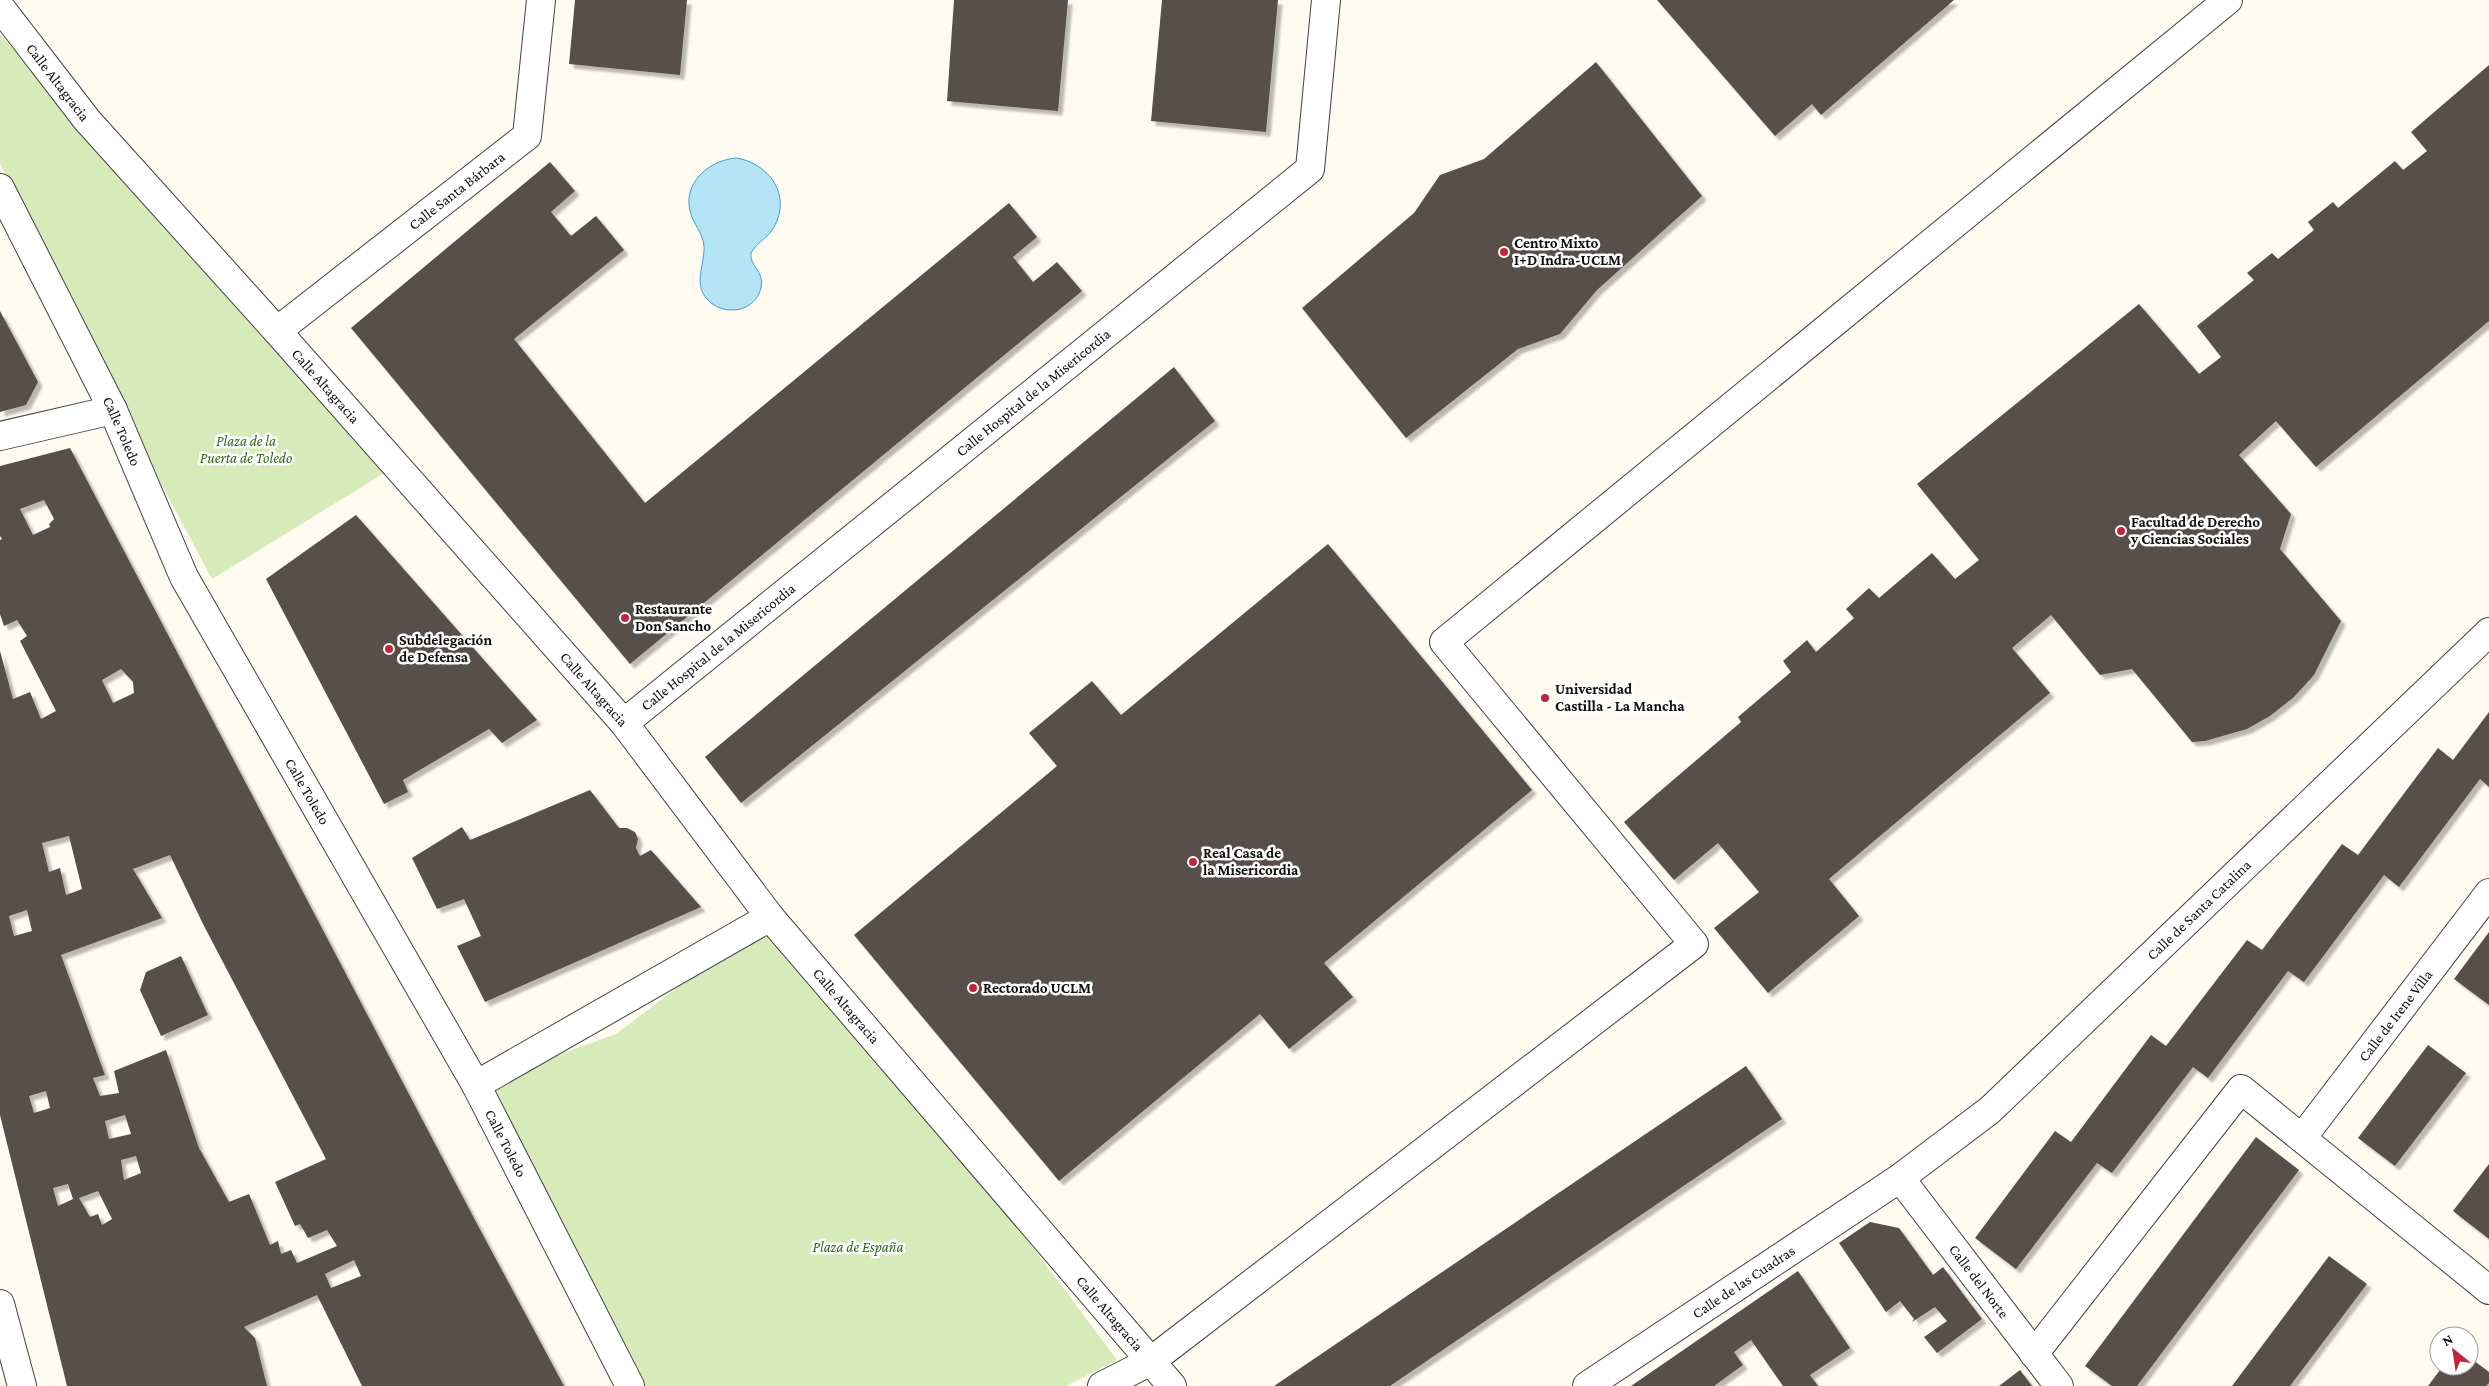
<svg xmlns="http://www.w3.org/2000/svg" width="2489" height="1386" font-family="'Crimson Pro',serif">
<defs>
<filter id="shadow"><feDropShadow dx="4.5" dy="4.5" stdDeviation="1" flood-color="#0004"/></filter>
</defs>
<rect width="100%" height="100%" fill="#fffbf1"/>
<g fill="#d7eaba">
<path d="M0 34 386 472 212 579 74 320 0 163Z"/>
<path d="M770 917 893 1060 1117 1360 1066 1386H642L476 1085 616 1034Z"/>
</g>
<path fill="#b5e4f6" stroke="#3ca0cd" d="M736 158C769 163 792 195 774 227 768 238 756 243 751 253 749 266 765 271 761 288 754 315 718 317 704 295 695 281 705 261 704 246 703 233 693 224 690 211 683 182 710 160 736 158Z"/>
<g fill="#584f4b" fill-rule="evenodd" filter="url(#shadow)">
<path d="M575 0H687L680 75 569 64Z"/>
<path d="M954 0H1068L1058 111 947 101Z"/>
<path d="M1162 0H1278L1266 132 1151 121Z"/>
<path d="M1657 0H1954L1821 115 1812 104 1775 136Z"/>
<path d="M1596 62 1702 196 1597 290 1560 334 1518 349 1406 438 1302 308 1414 213 1440 175 1484 159Z"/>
<path d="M2489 65V321L2316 467 2276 421 2239 455 2291 514 2280 549 2341 621 2314 675 2294 697 2270 716 2247 729 2205 741 2192 742 2132 669 2100 675 2051 615 2012 648 2050 693 1829 879 1859 916 1768 993 1714 928 1759 892 1718 843 1674 880 1624 822 1741 722 1738 717 1791 672 1783 661 1807 640 1816 652 1854 618 1846 609 1869 588 1879 598 1932 553 1955 579 1979 560 1917 484 2139 304 2199 374 2221 357 2197 326 2254 280 2247 273 2272 253 2278 259 2314 230 2308 222 2333 202 2338 208 2395 161 2403 170 2427 151 2411 132Z"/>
<path d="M550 162 575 191 551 212 571 236 596 216 624 250 514 339 645 503 1009 203 1037 237 1013 257 1033 282 1057 262 1082 291 630 664 351 328Z"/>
<path d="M0 311 38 382 26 405 0 412Z"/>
<path d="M1174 367 1215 421 741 803 705 757Z"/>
<path d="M70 448 476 1222 564 1386H362L317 1295 244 1327 255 1338 267 1386H67L0 1115V651L13 699 30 692 41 719 56 711 20 641 27 636 17 620 4 626 0 614V540L2 539 0 536V466ZM44 500 54 519 49 524 50 527 33 535 20 509ZM121 669 133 682 134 693 113 703 102 680ZM69 836 82 889 66 895 60 868 49 872 42 843ZM170 855 203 924 326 1159 275 1182 295 1226 300 1224 308 1238 327 1230 337 1246 297 1263 291 1250 281 1254 278 1241 270 1245 249 1194 229 1202 199 1148 166 1050 114 1071 119 1093 100 1096 93 1078 105 1075 61 955 162 918 133 869ZM27 910 32 931 14 936 9 916ZM46 1091 50 1108 34 1113 29 1096ZM125 1115 131 1134 109 1139 105 1121ZM136 1156 141 1173 124 1180 121 1160ZM68 1184 73 1199 58 1206 53 1188ZM98 1191 112 1219 102 1225 98 1214 90 1217 79 1198ZM354 1260 361 1276 331 1288 325 1274Z"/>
<path d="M356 515 537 720 502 743 489 729 403 780 408 792 384 804 266 579Z"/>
<path d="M1328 544 1532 790 1324 963 1353 997 1289 1049 1260 1014 1059 1181 854 935 1057 766 1029 733 1092 681 1121 715Z"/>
<path d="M2489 712V787L2480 779 2399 887 2384 875 2304 982 2288 971 2208 1078 2193 1067 2112 1173 2097 1163 2016 1269 1975 1238 2055 1131 2071 1142 2151 1035 2166 1046 2247 940 2262 950 2342 844 2358 855 2438 748 2453 760Z"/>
<path d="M590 790 619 828H627L635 832 638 839 636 848 640 856 651 850 701 907 485 1002 457 946 481 936 464 899 437 909 412 858 462 827 470 840Z"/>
<path d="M2489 932V1005L2454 979Z"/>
<path d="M181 956 208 1015 161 1036 140 990 146 972Z"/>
<path d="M2428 1045 2466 1073 2395 1166 2358 1138Z"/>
<path d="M1746 1066 1782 1119 1390 1386H1274Z"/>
<path d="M2256 1137 2299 1170 2137 1386H2112L2085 1366Z"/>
<path d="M2489 1164V1239L2453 1211Z"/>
<path d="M1870 1222 1899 1228 1933 1275 1943 1267 1982 1319 1937 1353 1924 1337 1947 1321 1935 1307 1912 1322 1914 1319 1900 1301 1886 1312 1839 1243Z"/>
<path d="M2329 1256 2367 1284 2290 1386H2232Z"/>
<path d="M1798 1271 1850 1348 1810 1375 1818 1386H1783L1751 1340 1734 1352 1743 1365 1714 1386H1631Z"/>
<path d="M2469 1357 2489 1372V1383L2486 1386H2428L2443 1366H2469Z"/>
<path d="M2020 1370 2032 1386H1999Z"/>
</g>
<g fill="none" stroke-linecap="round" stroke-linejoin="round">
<g stroke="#424242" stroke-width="30">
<g id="minor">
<path id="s1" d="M0 7 87 120 277 331 624 723 770 917 1172 1386"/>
<path id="s2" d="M0 188 113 410 184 577 476 1085 630 1386"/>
<path id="s3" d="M277 331 527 136 541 0"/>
<path d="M0 436 113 410"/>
<path id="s4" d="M624 723 1310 169 1326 0"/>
<path d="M476 1085 770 917"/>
<path id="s5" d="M2302 1138 2489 893"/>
<path id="s6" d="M1900 1178 2059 1386"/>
<path d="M0 1304 22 1386"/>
<path d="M2034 1354 2241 1089 2489 1290"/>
<path d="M1102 1386 1151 1361 1694 944 1444 642 2228 0"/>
<path id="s7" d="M1587 1386 1900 1178 1990 1110 2489 632"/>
</g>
</g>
<use href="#minor" stroke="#fff" stroke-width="28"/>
</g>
<g fill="#bf263b" stroke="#fff" stroke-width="2">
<circle cx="1504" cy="252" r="5"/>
<circle cx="2121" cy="531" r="5"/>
<circle cx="625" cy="618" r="5"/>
<circle cx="389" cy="649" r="5"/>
<circle cx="1545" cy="698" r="5"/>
<circle cx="1193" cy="862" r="5"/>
<circle cx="973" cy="988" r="5"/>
</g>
<g text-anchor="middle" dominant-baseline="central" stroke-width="5" stroke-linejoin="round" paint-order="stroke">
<g font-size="15" fill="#0f0f0f" stroke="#fff">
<text stroke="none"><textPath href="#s1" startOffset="95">Calle Altagracia</textPath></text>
<text stroke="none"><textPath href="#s3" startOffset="228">Calle Santa Bárbara</textPath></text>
<text stroke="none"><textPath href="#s1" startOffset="500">Calle Altagracia</textPath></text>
<text stroke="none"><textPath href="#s4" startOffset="526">Calle Hospital de la Misericordia</textPath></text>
<text stroke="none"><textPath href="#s2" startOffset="272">Calle Toledo</textPath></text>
<text stroke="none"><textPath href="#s4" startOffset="121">Calle Hospital de la Misericordia</textPath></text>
<text stroke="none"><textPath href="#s1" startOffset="905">Calle Altagracia</textPath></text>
<text stroke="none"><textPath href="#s2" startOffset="678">Calle Toledo</textPath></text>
<text stroke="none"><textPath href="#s7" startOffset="778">Calle de Santa Catalina</textPath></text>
<text stroke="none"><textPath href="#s1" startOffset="1310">Calle Altagracia</textPath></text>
<text stroke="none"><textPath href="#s5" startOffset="154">Calle de Irene Villa</textPath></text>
<text stroke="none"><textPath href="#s2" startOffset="1082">Calle Toledo</textPath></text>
<text stroke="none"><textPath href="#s7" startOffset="188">Calle de las Cuadras</textPath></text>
<text stroke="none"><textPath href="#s6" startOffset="130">Calle del Norte</textPath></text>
<text stroke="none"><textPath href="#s1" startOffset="1715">Calle Altagracia</textPath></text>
</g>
<g font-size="15" font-weight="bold" fill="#0f0f0f" stroke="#fff" text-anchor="start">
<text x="1514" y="243">Centro Mixto<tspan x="1514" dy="17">I+D Indra-UCLM</tspan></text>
<text x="2131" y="522">Facultad de Derecho<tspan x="2131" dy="17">y Ciencias Sociales</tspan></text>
<text x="635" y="609">Restaurante<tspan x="635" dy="17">Don Sancho</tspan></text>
<text x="399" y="640">Subdelegación<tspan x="399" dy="17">de Defensa</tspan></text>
<text x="1555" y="689">Universidad<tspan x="1555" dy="17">Castilla - La Mancha</tspan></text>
<text x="1203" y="853">Real Casa de<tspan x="1203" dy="17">la Misericordia</tspan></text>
<text x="983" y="988">Rectorado UCLM</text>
</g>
<g font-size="15" font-style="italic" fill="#34671e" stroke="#fff">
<text x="246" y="441">Plaza de la<tspan x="246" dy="17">Puerta de Toledo</tspan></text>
<text x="858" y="1247">Plaza de España</text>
</g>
</g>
<g transform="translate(2454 1351) rotate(330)"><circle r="24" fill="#ffffff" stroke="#9f9f9f"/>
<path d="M0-4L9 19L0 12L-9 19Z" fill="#bf263b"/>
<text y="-8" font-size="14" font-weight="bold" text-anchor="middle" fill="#0f0f0f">N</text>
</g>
</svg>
